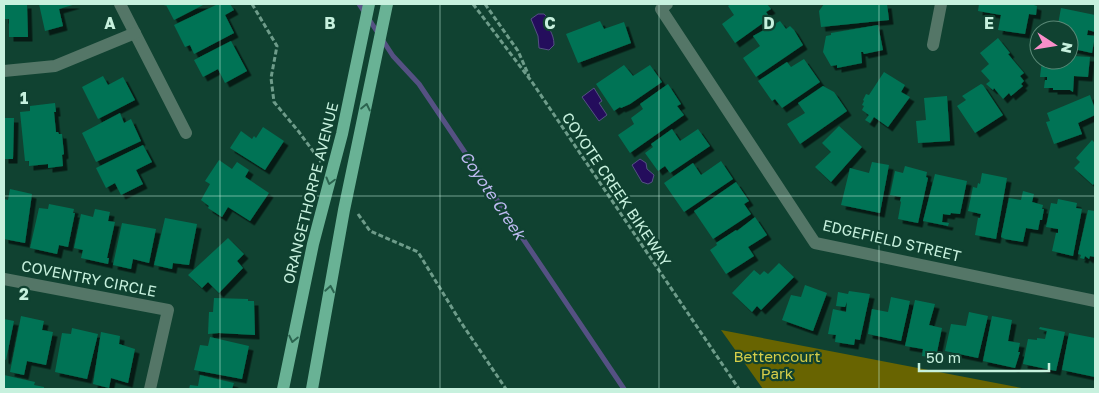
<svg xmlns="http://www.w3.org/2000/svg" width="1099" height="393" font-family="'Golos Text',sans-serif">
<defs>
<filter id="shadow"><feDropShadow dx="4.5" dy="4.5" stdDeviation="0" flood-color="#0009"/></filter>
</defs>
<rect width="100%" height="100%" fill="#104231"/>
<path fill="#686401" d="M721 330 1027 389H763Z"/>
<g fill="#240d5c" stroke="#555183">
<path d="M538 14H544L547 17C547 30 554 32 554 45L549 50 539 48 538 36 531 19Z"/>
<path d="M594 88 602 101 599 103 607 115 599 121 582 97Z"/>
<path d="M640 159 646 163 647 169 654 175 652 182 648 184 642 182 632 165Z"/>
</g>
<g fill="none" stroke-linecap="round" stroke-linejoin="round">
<path stroke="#555183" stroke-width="5" d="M359 4 393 56 419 84 624 389"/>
</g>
<g fill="#047355" filter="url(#shadow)">
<path d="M4 4H27L28 37H9V19H4Z"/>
<path d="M39 4H76L59 9 63 26 45 31Z"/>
<path d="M164 4H205L174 20 166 5 165 6Z"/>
<path d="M218 4H230L234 10 225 15 234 33 194 54 190 45 185 47 174 25Z"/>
<path d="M731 4H767L771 9 766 12 770 18 735 43 722 24 734 15 728 6Z"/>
<path d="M824 4H887L889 20 821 27 819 11Z"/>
<path d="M979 4H1031L1037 6 1036 15 1029 14 1025 34 998 30 1001 15 978 11Z"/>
<path d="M1061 8 1095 15V32L1088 30 1087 35 1095 36 1092 53 1069 48V30H1057Z"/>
<path d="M600 21 604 29 624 22 631 43 578 63 566 34Z"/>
<path d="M780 21 786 29 790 26 794 30 803 45 756 77 743 58 760 46 753 36Z"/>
<path d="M878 25 883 50 864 54 863 52H861L862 63 837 68V65L831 66 823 52 826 36 831 35V33Z"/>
<path d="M998 38 1010 53 1008 54 1024 73 1020 76 1024 81 1021 84 1023 86 1011 96 1009 93 1003 99 994 88 993 90 986 84 990 81 981 71 989 64 980 53Z"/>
<path d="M231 41 247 71 225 83 218 69 203 77 194 60Z"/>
<path d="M1073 56 1090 57 1088 77 1074 76 1073 92 1070 90H1053V88H1044L1045 80H1047V77H1040L1042 60H1069V57H1073Z"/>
<path d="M804 59 820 82 782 108 775 99 772 101 758 81 787 62 791 67Z"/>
<path d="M624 65 633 76 650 65 662 82 630 104 621 108 620 107 614 111 596 84Z"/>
<path d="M884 72 905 85 901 92 910 97 888 127 874 117 870 123 865 120 869 115 862 110 864 106 862 105 864 101 863 100 866 94 869 95Z"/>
<path d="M103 76 108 85 123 77 135 100 98 119 82 87Z"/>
<path d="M668 84 681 104 677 106 684 115 630 153 618 135 634 124 631 118 643 109 640 104Z"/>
<path d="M981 84 983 85 1003 115 975 133 957 106 966 100 962 96Z"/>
<path d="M823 86 834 92 847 111 800 144 787 124 805 113 798 103Z"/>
<path d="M1090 95 1095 109V115L1078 123 1082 134 1054 144 1046 122 1050 121 1047 113Z"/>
<path d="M947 96 950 141 918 143 916 121 926 120 924 98Z"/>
<path d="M55 103 56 112H54L56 132H58L59 134H62L64 154 62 155 63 166 48 168V164L29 166V161H25L20 112 30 111V106Z"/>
<path d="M120 113 124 123 131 119 141 141 96 162 82 133Z"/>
<path d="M4 118H14L13 159H4Z"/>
<path d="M839 126 862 147 831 182 815 167 831 152 822 143Z"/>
<path d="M263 127 284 141 265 170 230 148 241 131 252 139 254 136 256 138Z"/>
<path d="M672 129 680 141 698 129 710 146 670 173 665 166 658 171 645 153 653 147 651 144Z"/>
<path d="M1092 140 1095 143V182L1093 185 1074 168 1080 162 1076 158Z"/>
<path d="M143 145 152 162 136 170 143 184 121 195 115 183 106 188 96 168Z"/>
<path d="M219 160 232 169 237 162 249 170 245 177 269 193 250 221 228 207 222 217 208 208 209 206 201 200 210 184 205 181Z"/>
<path d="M721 161 733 179 684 212 664 183 693 163 701 175Z"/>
<path d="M872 162 889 165 880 213 841 205 850 168 869 173Z"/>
<path d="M905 166 927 172 926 177 928 178 918 223 898 219 901 202 900 201 901 197 890 195 895 171 903 173Z"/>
<path d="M982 173 1007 178 996 239 975 235 978 218H980L981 214 968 211 973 187 977 188 978 183 980 184Z"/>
<path d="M935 174 967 181 960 214 951 213 950 215 943 214 942 222 949 223 948 226 923 221Z"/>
<path d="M736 182 749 201 744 204 751 214 713 239 694 211Z"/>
<path d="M10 189 32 194 25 243 4 239V199L8 200Z"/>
<path d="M1023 191 1034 194 1032 202 1043 205 1042 209H1044L1042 220H1040L1038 230 1026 228 1023 242 1005 239 1001 237 1009 198 1021 200Z"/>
<path d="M1058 199 1077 203 1076 208 1082 209 1073 256 1052 251 1056 233H1058V229L1046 227 1051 203 1057 204Z"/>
<path d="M49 204 74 209 73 213H75L68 247 59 245 57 254 30 248 39 208 48 209Z"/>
<path d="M95 209 110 212 108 221 115 222 107 258H109L108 264 81 258 83 250 74 248 81 214 93 217Z"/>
<path d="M1088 210 1095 211V257L1090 256 1089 259 1085 256 1084 259 1080 258 1081 255 1078 254Z"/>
<path d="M755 217 767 235 748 247 754 256 726 274 710 250 717 245 716 243 736 230 737 231Z"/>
<path d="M165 218 197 224 189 265 173 263 172 269 154 265Z"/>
<path d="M122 223 156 229 149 263 133 259 131 269 113 265Z"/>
<path d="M228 238 244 254 237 261 243 268 219 293 208 282 202 288 188 275Z"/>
<path d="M779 263 794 277 761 310 757 306 752 312 732 293 754 270 760 275 764 271 768 274Z"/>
<path d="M805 285 827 293 813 331 782 320 791 295 801 297Z"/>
<path d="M849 291 870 294 860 340 855 339 854 345 835 342 836 335 828 334 833 309 846 312 847 302 845 307 836 306 838 292 848 294Z"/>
<path d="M891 297 910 301 901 341 868 334 872 309 888 312Z"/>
<path d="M214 298 248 299V301H254L255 335 219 333 208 334 209 312H213Z"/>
<path d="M915 300 935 304 929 325 942 328 937 352 930 351 929 357 922 356 923 349 905 346Z"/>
<path d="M969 312 988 316 978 358 945 351 951 324 966 326Z"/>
<path d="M21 316 44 321 42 330 53 332 46 365 27 361 24 375 10 372Z"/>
<path d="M992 316 1012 320 1008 341 1020 343 1018 352H1020L1015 368 983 361Z"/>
<path d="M4 319 14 321 6 360 4 359Z"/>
<path d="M1040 327 1065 332 1056 371 1023 364 1028 339 1037 340V338L1045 339 1047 331 1039 329Z"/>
<path d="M72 328 98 334 87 379 55 372 62 333 71 334Z"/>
<path d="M101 332 120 336 119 344 135 349 128 383 111 378 109 388 93 384Z"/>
<path d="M1069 333 1095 338V377L1062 370Z"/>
<path d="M210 337 249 346 242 379 194 370 200 345 208 346Z"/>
<path d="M4 375 35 382 34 385 44 387V389H4Z"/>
<path d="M200 375 234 383 232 389H189L190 385 198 386Z"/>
</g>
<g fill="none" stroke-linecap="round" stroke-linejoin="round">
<g stroke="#6e9c8a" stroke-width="3" stroke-dasharray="5 2.5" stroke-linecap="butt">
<path d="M252 4 277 46 271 78 274 102 299 132 321 162"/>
<path d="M473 4 532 82 739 389"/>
<path d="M485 4 518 51 529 76"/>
<path d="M358 214 370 231 418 252 460 321 506 389"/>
</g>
<g stroke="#547667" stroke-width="12">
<path d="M120 4 186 133"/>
<path d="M667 4 661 9 815 243 1095 301"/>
<path d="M933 45 941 4"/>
<path d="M4 71 55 66 135 33"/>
<path d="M4 279 168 310 150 389"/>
</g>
<g stroke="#69b295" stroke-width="12">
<path d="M283 389 313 244 342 134 369 4"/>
<path d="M312 389 344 210 387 4"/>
</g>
</g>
<defs><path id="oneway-chevron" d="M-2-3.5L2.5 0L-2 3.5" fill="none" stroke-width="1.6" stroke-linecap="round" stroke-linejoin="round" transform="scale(1.25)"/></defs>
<g stroke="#2b644f">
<use href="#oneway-chevron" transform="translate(366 107) rotate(-78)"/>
<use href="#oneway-chevron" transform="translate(330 181) rotate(105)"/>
<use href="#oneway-chevron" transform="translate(330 289) rotate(-80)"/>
<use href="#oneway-chevron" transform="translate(293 339) rotate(102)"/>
</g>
<path fill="none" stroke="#c7f1de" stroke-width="1" stroke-opacity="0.55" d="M220 4V389M440 4V389M659 4V389M879 4V389M4 196H1095"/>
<g text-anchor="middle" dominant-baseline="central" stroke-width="4.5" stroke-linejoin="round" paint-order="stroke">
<g font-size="15" fill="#c7f1de" stroke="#104231">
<text transform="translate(617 189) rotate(56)">COYOTE CREEK BIKEWAY</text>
<text transform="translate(310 193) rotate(-76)">ORANGETHORPE AVENUE</text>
<text transform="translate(892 240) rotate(13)">EDGEFIELD STREET</text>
<text transform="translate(89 278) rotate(11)">COVENTRY CIRCLE</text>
</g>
<g font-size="15" fill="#d5ce49" stroke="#104231">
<text x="777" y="356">Bettencourt<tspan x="777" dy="17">Park</tspan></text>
</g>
<g font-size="16" font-style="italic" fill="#bdbaf0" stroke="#104231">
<text transform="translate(493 195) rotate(56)">Coyote Creek</text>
</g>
</g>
<g font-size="16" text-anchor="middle" font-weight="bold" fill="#c7f1de" stroke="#104231" stroke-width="4.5" stroke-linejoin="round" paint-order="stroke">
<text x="110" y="29">A</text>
<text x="330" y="29">B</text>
<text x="550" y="29">C</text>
<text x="769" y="29">D</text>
<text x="989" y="29">E</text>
<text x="24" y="104">1</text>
<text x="24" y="300">2</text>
</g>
<rect width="1099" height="393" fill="none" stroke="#c7f1de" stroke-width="10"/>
<g transform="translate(1054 45) rotate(102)"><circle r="24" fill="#104231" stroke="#598876"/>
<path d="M0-4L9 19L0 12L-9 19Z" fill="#f98fca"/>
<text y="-8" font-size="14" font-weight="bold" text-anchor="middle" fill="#c7f1de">N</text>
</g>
<path d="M919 363v8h130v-8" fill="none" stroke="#c7f1de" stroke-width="2.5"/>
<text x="926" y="363" font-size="15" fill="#c7f1de" stroke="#104231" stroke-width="4" paint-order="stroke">50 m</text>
</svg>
